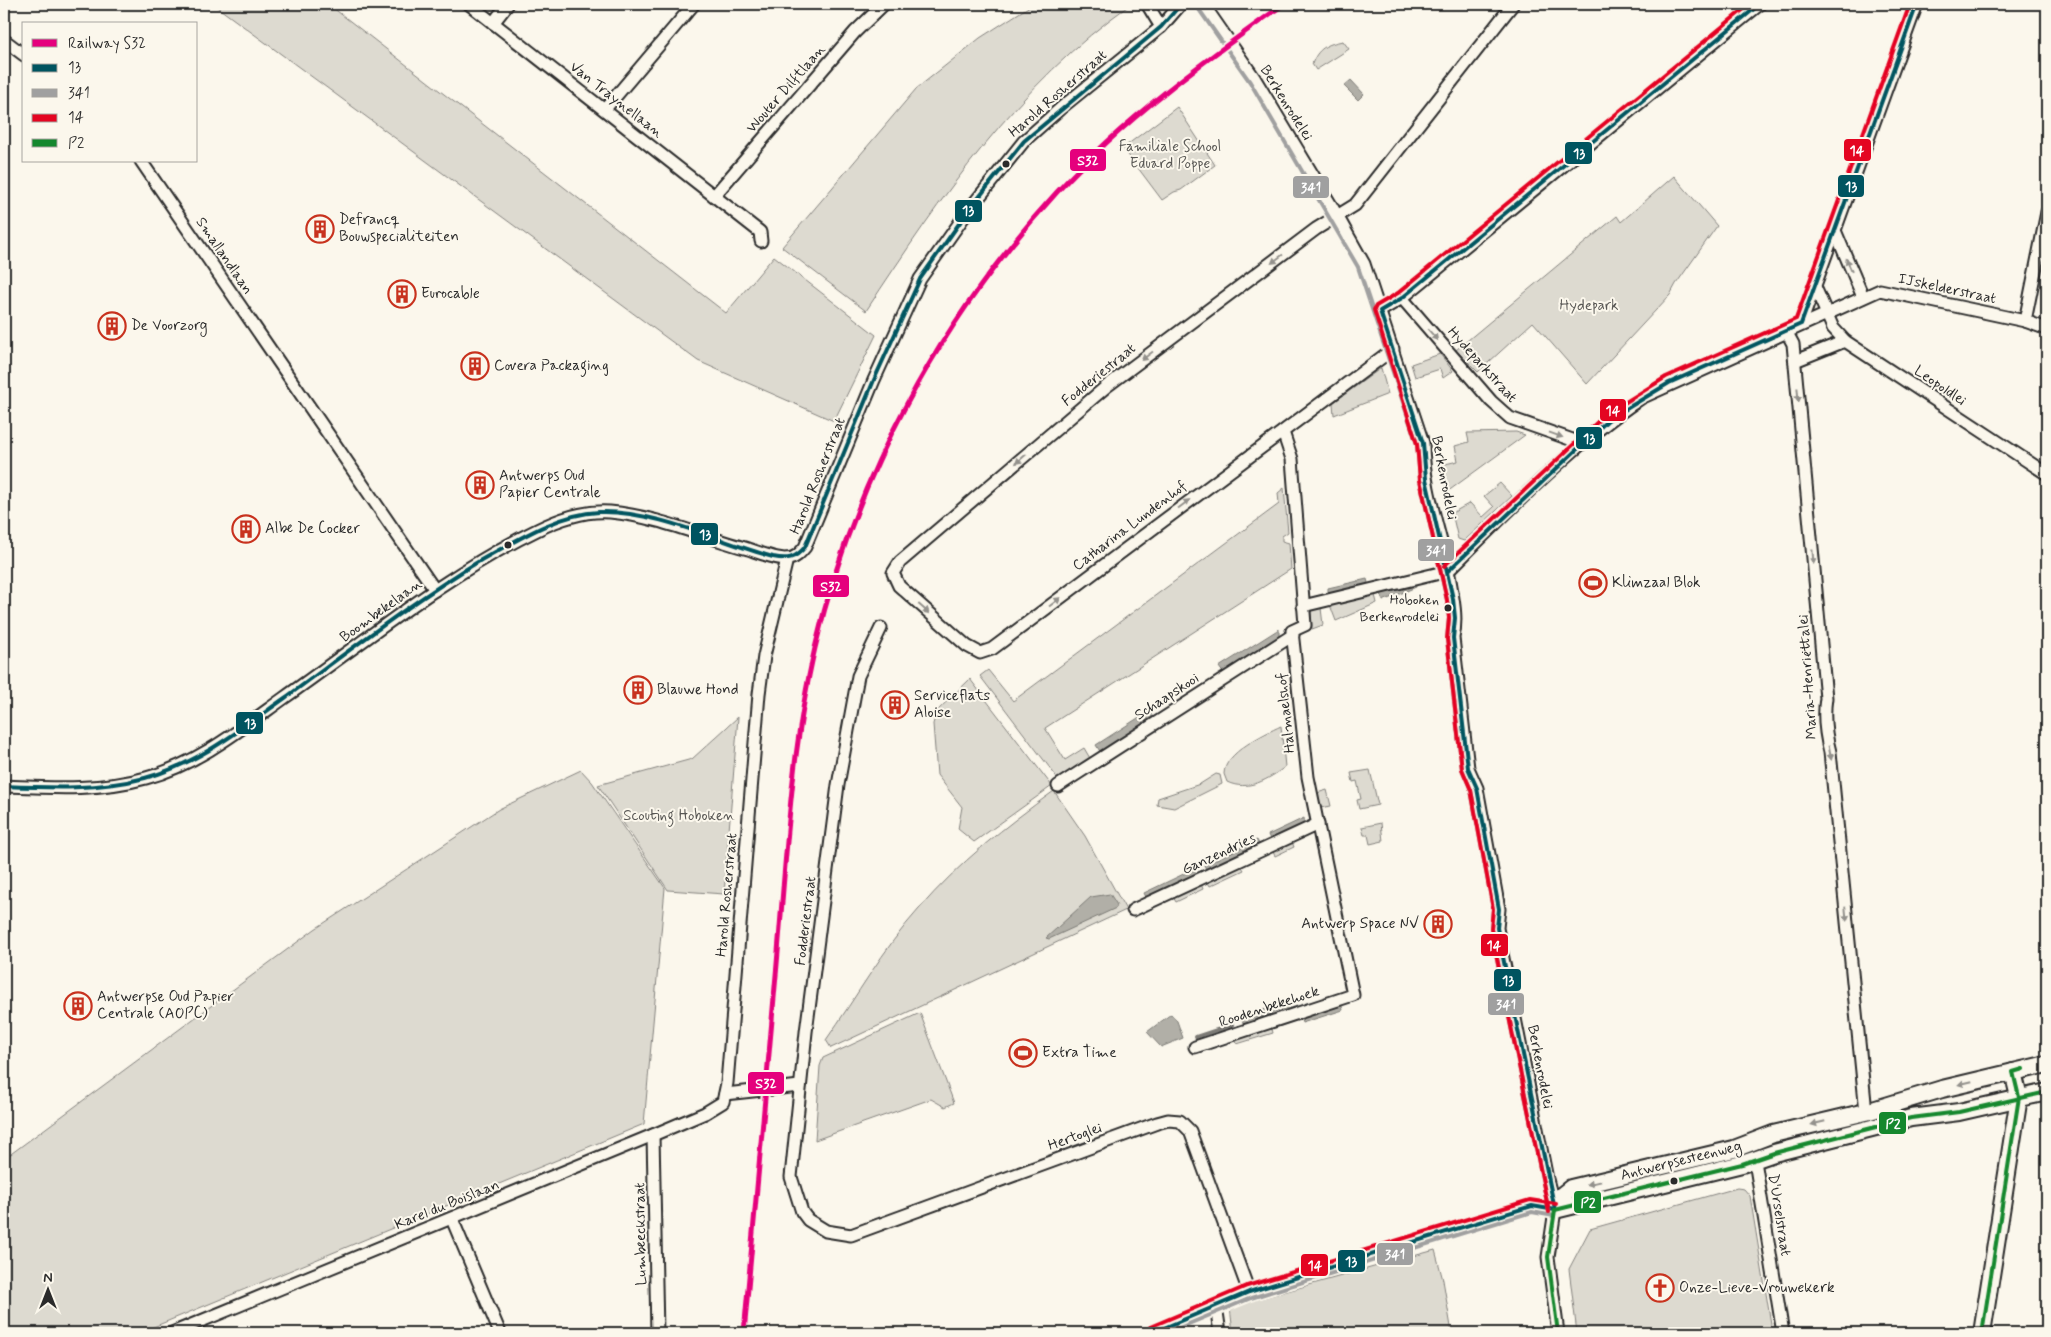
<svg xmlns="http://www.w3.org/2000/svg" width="2051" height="1337" font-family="Mynerve,sans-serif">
<rect width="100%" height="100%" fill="#fbf7ec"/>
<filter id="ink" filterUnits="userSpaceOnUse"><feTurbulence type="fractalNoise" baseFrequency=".02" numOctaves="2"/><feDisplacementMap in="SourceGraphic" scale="10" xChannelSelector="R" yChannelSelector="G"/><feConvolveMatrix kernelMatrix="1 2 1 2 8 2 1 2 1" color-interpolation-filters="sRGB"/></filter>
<g filter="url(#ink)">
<g fill="#dddad0" stroke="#84827e">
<path d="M213 4H328L726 313 774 256 876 335 834 421 698 361Z"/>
<path d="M1033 4H1131C1019 83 940 198 866 311L782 247 916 89 980 38Z"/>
<path d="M1343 41 1349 49 1316 70 1312 64C1318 48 1327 44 1343 41Z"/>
<path d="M1177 107 1215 165 1181 190 1174 192 1162 200 1123 148Z"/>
<path d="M1674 176 1717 226 1676 284 1670 295 1587 384 1533 322 1478 372 1456 350 1617 216 1621 222Z"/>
<path d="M1440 354 1453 371 1443 378 1440 369 1415 377 1411 364Z"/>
<path d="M1381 368 1388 394 1334 415 1333 403Z"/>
<path d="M1516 432 1525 435 1447 492 1441 465 1458 461 1455 446 1469 442 1467 433Z"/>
<path d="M1500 483 1512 496 1464 541 1458 539 1452 513 1470 503 1483 517 1494 507 1484 496Z"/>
<path d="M1284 488 1288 532 1282 536V541L1289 543 1291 569 1045 728 1065 760 1084 748 1091 760 1059 780 980 676 988 670 1013 701 1279 504 1278 493Z"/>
<path d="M1375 595 1377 603 1336 621 1330 605Z"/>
<path d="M1321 608 1323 625 1312 629 1311 610Z"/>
<path d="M970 679 1052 786 974 842 958 829 962 807 937 775 933 724 937 711Z"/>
<path d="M738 717 724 894 668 890 598 785 692 759Z"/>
<path d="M1281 726 1285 767C1269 779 1248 792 1227 782L1224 774C1224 753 1264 734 1281 726Z"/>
<path d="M581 770 592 782 665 888 644 1124 139 1333H4V1159L315 929 499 809Z"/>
<path d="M1370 770 1378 805 1359 809 1357 800 1361 799 1357 781 1353 782 1351 773Z"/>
<path d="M1216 774 1220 775 1222 784 1174 808 1157 805 1158 798 1200 784Z"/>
<path d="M1327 790 1331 806 1320 808 1317 793Z"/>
<path d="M1054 791 1085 836 1126 910 831 1048 826 1040C857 996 883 949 919 909 959 863 1005 826 1054 791Z"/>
<path d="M1381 823 1383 841 1370 844 1368 835H1364L1362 827Z"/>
<path d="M1292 842 1294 847 1275 856 1272 850Z"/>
<path d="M1241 865 1244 870 1210 886 1207 881Z"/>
<path d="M1201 884 1203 889 1176 902 1173 897Z"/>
<path d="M920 1013 954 1103 945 1107 931 1099 815 1140 820 1066 823 1058Z"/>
<path d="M1271 1025 1273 1033 1237 1044 1235 1037Z"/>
<path d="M1737 1188 1744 1189 1750 1196 1772 1330 1752 1333H1577L1569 1269 1590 1229Z"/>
<path d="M1435 1250 1443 1280 1452 1333H1233L1230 1307Z"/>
</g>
<g fill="#b1afa7" stroke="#7b7a75">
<path d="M1351 80 1364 94 1358 100 1344 86Z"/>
<path d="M1367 579 1369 587 1328 597V588Z"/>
<path d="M1416 585V587L1383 601 1381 593Z"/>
<path d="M1279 629V639L1224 674 1219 667Z"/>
<path d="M1149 711 1154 719 1101 753 1096 745Z"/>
<path d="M1304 818 1305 825 1271 841 1268 835Z"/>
<path d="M1257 840 1260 846 1207 871 1204 865Z"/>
<path d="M1194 869 1197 875 1147 899 1144 893Z"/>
<path d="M1110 894 1117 905 1116 908 1049 939 1046 938 1091 897Z"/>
<path d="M1288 1002 1291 1010 1244 1026 1241 1017Z"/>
<path d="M1341 1003 1343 1010 1302 1023 1300 1017Z"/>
<path d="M1171 1014 1177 1021 1183 1038 1161 1047 1147 1032Z"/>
</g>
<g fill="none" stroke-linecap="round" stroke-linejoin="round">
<path stroke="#7b7a75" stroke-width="4" d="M1196 1037 1232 1025"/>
<g stroke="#2b2b2b" stroke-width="15">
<g id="street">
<path d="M469 4 760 232 761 241"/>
<path d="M1147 4 1161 27"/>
<path d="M1203 4 1255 79 1331 205 1364 264 1423 443C1423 491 1443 538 1451 586 1454 604 1457 620 1453 638L1468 768 1477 788 1499 909 1497 928 1547 1179 1555 1210 1548 1257 1558 1333"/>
<path d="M493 23 508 4"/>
<path d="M4 40 24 55"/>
<path d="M605 109 694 4"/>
<path d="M141 161 435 590"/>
<path d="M714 196 855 32 884 4"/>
<path d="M1836 233 1863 297"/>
<path d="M1815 287 1833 328 1845 341 2047 474"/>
<path d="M1402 298 1491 401 1510 418 1581 443"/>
<path d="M1380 311 1402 298 1760 4"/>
<path d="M2025 321 2047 212"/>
<path d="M1801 324 1917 4"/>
<path d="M1786 331 1793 344 1826 698C1823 717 1825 733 1830 752L1866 1112"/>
<path d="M1393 349 992 649 980 653 967 646 899 586 893 573 900 562 1107 386 1316 229 1355 205 1513 4"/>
<path d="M1795 361 1845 341"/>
<path d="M1448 571C1507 512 1572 445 1641 398L1880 290 2025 321 2047 329"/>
<path d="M1303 606 1448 571"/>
<path d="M881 628 858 676 838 785 806 1032 791 1177 802 1212 808 1220 826 1231 851 1235 1157 1123 1168 1120 1180 1121 1190 1131 1249 1292"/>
<path d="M4 786C52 788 99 791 146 778 198 764 241 729 284 698 365 641 448 573 537 530 559 519 585 510 610 512 657 516 703 537 748 549 760 553 775 559 787 559 795 559 800 553 805 547L874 380 920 279 968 211 1024 141 1061 108 1161 27 1181 4"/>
<path d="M1058 786 1293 635"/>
<path d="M1133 910 1318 824"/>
<path d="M1195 1047 1353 995 1308 777 1292 631 1305 625 1292 459 1283 432"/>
<path d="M725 1094 800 1086"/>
<path d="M653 1135 657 1333"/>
<path d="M1755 1161 1783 1333"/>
<path d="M452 1219 500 1333"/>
<path d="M1216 1305 1220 1333"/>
<path d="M172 1333 653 1135 705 1113 723 1102 727 1083 759 694 764 656 787 559"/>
<path d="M1152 1333 1249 1292 1532 1206 1555 1210"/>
</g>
</g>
<g stroke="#2b2b2b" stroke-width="20">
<g id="secondary">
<path d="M2047 1064 1942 1089 1866 1112 1773 1134 1734 1149 1571 1188 1557 1199 1555 1210 1742 1164 1774 1153 1911 1118 1959 1112 2047 1092"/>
<path d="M1982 1333 2019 1097 2013 1072"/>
</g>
</g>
<use href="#street" stroke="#fbf7ec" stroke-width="11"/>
<use href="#secondary" stroke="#fbf7ec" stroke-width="16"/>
<g stroke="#fbf7ec" stroke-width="8">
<g id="bus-1">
<path d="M1448 571 1608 420 1669 383 1801 324 1917 4"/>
<path d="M4 786C51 788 99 790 145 778 198 764 241 729 285 698 349 651 413 601 481 560 517 540 557 514 599 512 655 510 719 542 773 557 787 560 795 559 805 547L874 380 920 279 968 211 1024 141 1161 27 1181 4"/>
<path d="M1555 1210 1497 928 1499 909 1477 788 1468 768 1453 638 1455 618 1453 599 1426 479 1423 443 1380 311 1402 298 1760 4"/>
<path d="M1152 1333 1249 1292 1532 1206 1555 1210"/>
</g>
</g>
<g stroke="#fbf7ec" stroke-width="8">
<g id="bus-2">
<path d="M1198 8 1250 82 1358 267 1417 444 1420 480 1447 600 1449 618 1447 639 1462 769 1471 790 1493 909 1491 929 1549 1212"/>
<path d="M1167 1333 1251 1298 1532 1212 1554 1216"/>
</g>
</g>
<g stroke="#fbf7ec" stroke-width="8">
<g id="bus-3">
<path d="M1444 566 1605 415 1666 377 1796 319 1910 4"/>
<path d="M1549 1212 1491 929 1493 909 1471 790 1462 769 1447 639 1449 618 1447 600 1420 480 1417 444 1374 310 1376 306 1398 293 1750 4"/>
<path d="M1150 1327 1247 1286 1530 1200 1556 1204"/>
</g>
</g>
<g stroke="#fbf7ec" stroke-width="8">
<g id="bus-4">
<path d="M1558 1333 1548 1257 1555 1210 1742 1164 1774 1153 1911 1118 1959 1112 2047 1092"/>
<path d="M1982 1333 2019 1097 2013 1072 2023 1069"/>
</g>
</g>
<use href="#bus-1" stroke="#005460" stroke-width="4"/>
<use href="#bus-2" stroke="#a0a0a0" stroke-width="4"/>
<use href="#bus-3" stroke="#e40521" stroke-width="4"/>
<use href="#bus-4" stroke="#15882e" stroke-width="4"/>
<g stroke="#fbf7ec" stroke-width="9">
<path id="rail-1" d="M744 1333C755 1210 766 1087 777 964 786 858 791 751 815 648 854 478 939 321 1057 192 1124 119 1204 61 1284 4"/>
</g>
<use href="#rail-1" stroke="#e5007d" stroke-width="5"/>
</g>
<defs><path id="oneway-solid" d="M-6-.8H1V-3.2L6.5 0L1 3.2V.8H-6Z" transform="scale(1.25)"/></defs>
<g fill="#93918c">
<use href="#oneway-solid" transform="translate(1277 259) rotate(143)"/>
<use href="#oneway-solid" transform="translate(1849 265) rotate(-113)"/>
<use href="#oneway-solid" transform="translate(1433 335) rotate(49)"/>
<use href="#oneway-solid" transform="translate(1147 356) rotate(143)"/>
<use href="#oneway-solid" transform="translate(1798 395) rotate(85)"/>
<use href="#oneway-solid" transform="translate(1556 435) rotate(20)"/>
<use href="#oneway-solid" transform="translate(1021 459) rotate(139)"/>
<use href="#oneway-solid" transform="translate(1184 504) rotate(-37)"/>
<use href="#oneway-solid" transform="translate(1813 557) rotate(85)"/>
<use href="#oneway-solid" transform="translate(1055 602) rotate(-37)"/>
<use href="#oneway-solid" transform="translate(924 609) rotate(41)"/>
<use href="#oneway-solid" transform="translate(1830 753) rotate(79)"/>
<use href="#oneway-solid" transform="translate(1846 914) rotate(84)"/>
<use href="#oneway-solid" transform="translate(1965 1083) rotate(166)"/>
<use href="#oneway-solid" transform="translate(1818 1123) rotate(166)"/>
<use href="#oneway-solid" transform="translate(1594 1183) rotate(167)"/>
</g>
</g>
<defs>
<g id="building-ring" transform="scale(1.4375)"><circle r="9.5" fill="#fbf7ec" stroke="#c8321e" stroke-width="1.5"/><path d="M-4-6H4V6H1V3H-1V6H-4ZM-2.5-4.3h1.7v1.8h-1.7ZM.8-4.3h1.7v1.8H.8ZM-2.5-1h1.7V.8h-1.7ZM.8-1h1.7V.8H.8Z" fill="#c8321e"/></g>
<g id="stadium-ring" transform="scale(1.4375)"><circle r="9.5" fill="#fbf7ec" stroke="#c8321e" stroke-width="1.5"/><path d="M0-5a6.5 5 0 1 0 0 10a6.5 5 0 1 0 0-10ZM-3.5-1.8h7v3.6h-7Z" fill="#c8321e"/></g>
<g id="church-ring" transform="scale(1.4375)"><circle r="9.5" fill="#fbf7ec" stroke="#c8321e" stroke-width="1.5"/><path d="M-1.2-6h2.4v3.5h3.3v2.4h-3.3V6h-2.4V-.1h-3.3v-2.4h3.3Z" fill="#c8321e"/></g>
</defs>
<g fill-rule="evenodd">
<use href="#building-ring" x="320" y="229"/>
<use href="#building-ring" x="402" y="294"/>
<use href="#building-ring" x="112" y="326"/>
<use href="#building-ring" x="475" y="366"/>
<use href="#building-ring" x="480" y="485"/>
<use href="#building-ring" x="246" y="529"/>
<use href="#stadium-ring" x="1593" y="583"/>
<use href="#building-ring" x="638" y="690"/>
<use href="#building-ring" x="895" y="705"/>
<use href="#building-ring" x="1438" y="924"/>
<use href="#building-ring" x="78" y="1006"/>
<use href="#stadium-ring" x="1023" y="1053"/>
<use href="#church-ring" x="1660" y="1288"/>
</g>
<g fill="#2b2b2b" stroke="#fbf7ec" stroke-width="2">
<circle cx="1006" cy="164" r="4.5"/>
<circle cx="508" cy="545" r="4.5"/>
<circle cx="1448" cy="608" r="4.5"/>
<circle cx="1674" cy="1181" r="4.5"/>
</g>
<g text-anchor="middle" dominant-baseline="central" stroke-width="4" stroke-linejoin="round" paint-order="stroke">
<g font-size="14" fill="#2b2b2b" stroke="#fbf7ec" text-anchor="end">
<text x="1439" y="600">Hoboken<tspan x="1439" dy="17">Berkenrodelei</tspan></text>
</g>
<g font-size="15" fill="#2b2b2b" stroke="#fbf7ec">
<text transform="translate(786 89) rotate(-49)">Wouter Dilftlaan</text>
<text transform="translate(1058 94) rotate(-41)">Harold Rosherstraat</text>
<text transform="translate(616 100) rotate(38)">Van Traynellaan</text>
<text transform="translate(1286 103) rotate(58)">Berkenrodelei</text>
<text transform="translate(224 256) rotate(56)">Smallandlaan</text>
<text transform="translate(1947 289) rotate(12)">IJskelderstraat</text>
<text transform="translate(1482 365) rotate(48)">Hydeparkstraat</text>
<text transform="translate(1099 375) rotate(-39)">Fodderiestraat</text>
<text transform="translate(1940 386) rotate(34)">Leopoldlei</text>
<text transform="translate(818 476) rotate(-68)">Harold Rosherstraat</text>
<text transform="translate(1444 478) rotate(79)">Berkenrodelei</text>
<text transform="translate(1130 526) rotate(-37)">Catharina Lundenhof</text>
<text transform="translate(381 611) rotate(-36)">Boombekelaan</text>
<text transform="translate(1808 677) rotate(-94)">Maria-Henriëttalei</text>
<text transform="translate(1167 697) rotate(-33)">Schaapskooi</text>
<text transform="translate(1286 713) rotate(-96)">Halmaelshof</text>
<text transform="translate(1219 854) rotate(-25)">Ganzendries</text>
<text transform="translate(727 895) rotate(-85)">Harold Rosherstraat</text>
<text transform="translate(806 921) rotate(-83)">Fodderiestraat</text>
<text transform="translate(1269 1007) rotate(-18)">Roodenbekehoek</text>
<text transform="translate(1540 1067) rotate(79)">Berkenrodelei</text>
<text transform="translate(1075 1137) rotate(-20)">Hertoglei</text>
<text transform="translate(1681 1161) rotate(-14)">Antwerpsesteenweg</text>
<text transform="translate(447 1205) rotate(-22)">Karel du Boislaan</text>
<text transform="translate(1779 1215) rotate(81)">D'Urselstraat</text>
<text transform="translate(641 1234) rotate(-91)">Lumbeeckstraat</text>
</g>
<g font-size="15" fill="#585754" stroke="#fbf7ec">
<text x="1170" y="147">Familiale School<tspan x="1170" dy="17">Eduard Poppe</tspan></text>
<text x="1589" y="306">Hydepark</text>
<text x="679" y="816">Scouting Hoboken</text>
</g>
<g font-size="15" fill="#2b2b2b" stroke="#fbf7ec" text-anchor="start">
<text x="339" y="220">Defrancq<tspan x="339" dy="17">Bouwspecialiteiten</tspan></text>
<text x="421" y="294">Eurocable</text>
<text x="131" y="326">De Voorzorg</text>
<text x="494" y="366">Covera Packaging</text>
<text x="499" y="476">Antwerps Oud<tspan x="499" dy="17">Papier Centrale</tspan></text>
<text x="265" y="529">Albe De Cocker</text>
<text x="1612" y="583">Klimzaal Blok</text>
<text x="657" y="690">Blauwe Hond</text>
<text x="914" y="696">Serviceflats<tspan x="914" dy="17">Aloise</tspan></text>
<text x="1419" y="924" text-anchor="end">Antwerp Space NV</text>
<text x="97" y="997">Antwerpse Oud Papier<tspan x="97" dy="17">Centrale (AOPC)</tspan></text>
<text x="1042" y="1053">Extra Time</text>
<text x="1679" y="1288">Onze-Lieve-Vrouwekerk</text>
</g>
</g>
<g stroke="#fbf7ec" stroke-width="2">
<rect x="1843" y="138" width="29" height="24" rx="5" fill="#e40521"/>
<rect x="1564" y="141" width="29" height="24" rx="5" fill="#005460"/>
<rect x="1069" y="148" width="38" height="24" rx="5" fill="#e5007d"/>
<rect x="1837" y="174" width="28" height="24" rx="5" fill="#005460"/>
<rect x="1292" y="175" width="38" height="24" rx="5" fill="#a0a0a0"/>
<rect x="954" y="199" width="29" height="24" rx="5" fill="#005460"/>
<rect x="1599" y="398" width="28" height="24" rx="5" fill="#e40521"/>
<rect x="1575" y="426" width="28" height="24" rx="5" fill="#005460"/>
<rect x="690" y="522" width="29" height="24" rx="5" fill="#005460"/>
<rect x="1417" y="538" width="38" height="24" rx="5" fill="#a0a0a0"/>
<rect x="812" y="574" width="38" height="24" rx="5" fill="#e5007d"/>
<rect x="235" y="711" width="29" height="24" rx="5" fill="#005460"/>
<rect x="1480" y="933" width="29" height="24" rx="5" fill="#e40521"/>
<rect x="1493" y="968" width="29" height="24" rx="5" fill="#005460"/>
<rect x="1487" y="992" width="38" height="24" rx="5" fill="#a0a0a0"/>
<rect x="747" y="1071" width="38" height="24" rx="5" fill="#e5007d"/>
<rect x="1878" y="1111" width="29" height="24" rx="5" fill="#15882e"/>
<rect x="1573" y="1190" width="29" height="24" rx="5" fill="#15882e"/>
<rect x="1376" y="1242" width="38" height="24" rx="5" fill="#a0a0a0"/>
<rect x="1337" y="1249" width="29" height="24" rx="5" fill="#005460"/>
<rect x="1300" y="1253" width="29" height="24" rx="5" fill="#e40521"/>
</g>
<g font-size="14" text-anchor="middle" font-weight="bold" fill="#fff">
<text x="1857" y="155">14</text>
<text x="1579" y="158">13</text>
<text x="1088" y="165">S32</text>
<text x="1851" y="191">13</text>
<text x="1311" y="192">341</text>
<text x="968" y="215">13</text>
<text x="1613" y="415">14</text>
<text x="1589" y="443">13</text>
<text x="705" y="539">13</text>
<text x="1436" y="555">341</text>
<text x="831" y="591">S32</text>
<text x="250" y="728">13</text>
<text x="1494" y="950">14</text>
<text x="1508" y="985">13</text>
<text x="1506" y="1009">341</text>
<text x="766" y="1088">S32</text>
<text x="1893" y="1128">P2</text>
<text x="1588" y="1207">P2</text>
<text x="1395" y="1259">341</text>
<text x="1351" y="1266">13</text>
<text x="1315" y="1270">14</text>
</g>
<rect width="2051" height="1337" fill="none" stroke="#fbf7ec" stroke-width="20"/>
<rect x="10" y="10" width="2031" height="1317" fill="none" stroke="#2b2b2b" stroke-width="2" filter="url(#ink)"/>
<rect x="22" y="22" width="175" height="140" fill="#fbf7ec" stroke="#a8a59f"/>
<rect x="32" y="39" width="25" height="8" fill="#e5007d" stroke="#a8a59f"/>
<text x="68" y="48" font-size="15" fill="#2b2b2b">Railway S32</text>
<rect x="32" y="64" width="25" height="8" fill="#005460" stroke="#a8a59f"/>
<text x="68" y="72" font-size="15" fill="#2b2b2b">13</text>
<rect x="32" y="89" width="25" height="8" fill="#a0a0a0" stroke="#a8a59f"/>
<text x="68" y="98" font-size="15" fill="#2b2b2b">341</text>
<rect x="32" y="114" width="25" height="8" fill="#e40521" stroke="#a8a59f"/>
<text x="68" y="122" font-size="15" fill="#2b2b2b">14</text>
<rect x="32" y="139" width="25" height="8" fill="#15882e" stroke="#a8a59f"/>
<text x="68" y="148" font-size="15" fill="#2b2b2b">P2</text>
<g transform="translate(48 1290)" stroke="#fbf7ec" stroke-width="4" paint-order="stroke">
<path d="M0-4L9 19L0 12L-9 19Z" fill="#2b2b2b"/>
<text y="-8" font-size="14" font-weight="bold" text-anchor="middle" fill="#2b2b2b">N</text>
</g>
</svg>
